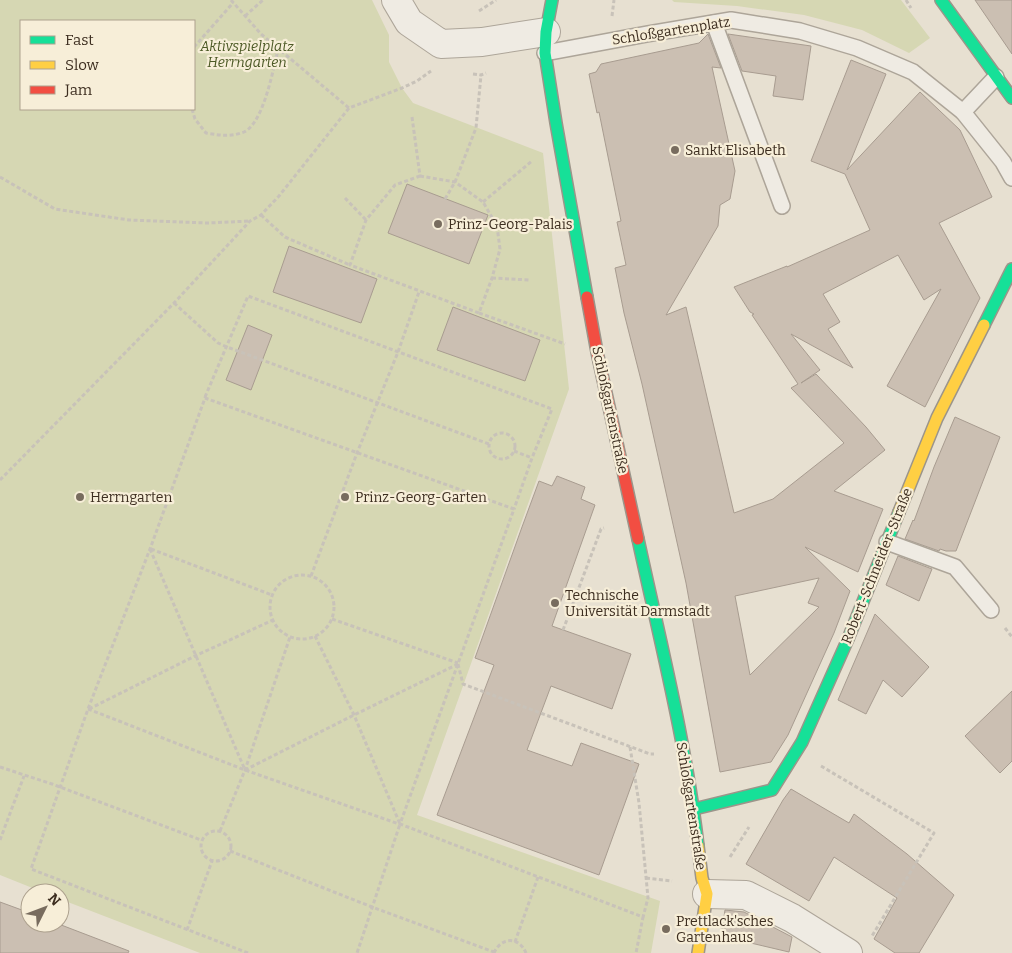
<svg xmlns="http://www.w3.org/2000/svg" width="1012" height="953" font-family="Bitter,serif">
<rect width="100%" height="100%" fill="#e7e0d1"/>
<g fill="#d6d7b3" fill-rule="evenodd">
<path d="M0 0H372L389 35V62L402 88 413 103 543 153 569 389 417 815 660 901 651 953H200L60 899V893H45L0 875ZM21 21H194V109H21Z"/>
<path d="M672 0H901L930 38 909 53 862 30 804 15 737 6 674 2Z"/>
</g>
<g fill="#cbbfb2" stroke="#a89c90" fill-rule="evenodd">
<path d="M975 0H1012V54Z"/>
<path d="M708 34 721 68 712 67 735 171 730 199 720 205 718 226 666 315 686 307 734 513 773 499 844 443 791 388 798 384 752 315 754 314 750 312 734 287 787 266V267L870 230 845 174 811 161 851 60 886 74 847 170 920 92 960 130 992 197 939 223 980 298 925 407 887 386 941 289 924 300 898 255 823 294 840 322 828 329 853 368 791 334 820 370 801 383 816 374 866 427 885 450 834 491 883 509 858 572 805 547 850 591 834 633 788 735 771 762 720 772 686 583 642 384 624 313 615 268 626 265 617 222 621 221 599 112 597 113 589 74 596 72 601 64 699 43ZM819 578 808 603 819 607 750 675 735 596Z"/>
<path d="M728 34 811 46 803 100 773 96 776 76 742 71Z"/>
<path d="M407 184 488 215 469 264 388 233Z"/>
<path d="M289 246 377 279 361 323 273 292Z"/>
<path d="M453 307 540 340 525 381 437 350Z"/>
<path d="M248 325 272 335 251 390 226 380Z"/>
<path d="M955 417 1000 437 956 551H946L940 549 939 551 905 539 913 520 914 521 934 467Z"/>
<path d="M557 476 585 487 581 499 595 505 552 626 631 654 612 709 551 686 527 750 572 766 581 743 639 764 599 875 437 815 494 665 475 658 522 527 539 481 552 486Z"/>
<path d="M898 556 932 569 919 601 886 585Z"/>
<path d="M875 614 929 667 902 697 883 680 866 714 838 700Z"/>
<path d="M1012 691V761L1000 773 965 736Z"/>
<path d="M791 789 849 823 854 814 907 854 954 895 919 953H895L874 939 897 898 834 857 809 901 746 864 783 800Z"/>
<path d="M0 902 30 913V923H56L129 951 128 953H0Z"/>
<path d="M725 910 744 912 792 937 789 952 721 936Z"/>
</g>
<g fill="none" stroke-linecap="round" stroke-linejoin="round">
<g stroke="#ada599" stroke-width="18">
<g id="lane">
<path d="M714 23 782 206"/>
<path d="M545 53 647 34 731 20 800 31 857 48 913 72 963 112 1003 162 1012 178"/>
<path d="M963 112 996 77"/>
<path d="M887 542 955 567 991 610"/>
</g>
</g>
<g stroke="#ada599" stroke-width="30">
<g id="street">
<path d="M396 0 409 22 441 44 482 42 546 32"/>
<path d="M707 894 746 895 792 918 848 953"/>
</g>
</g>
<g stroke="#9c958a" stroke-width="14">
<g id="fast">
<path d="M552 0 546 32 545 53 556 123 587 297"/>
<path d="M941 0 1012 98"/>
<path d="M984 325 1012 269"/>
<path d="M638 539C660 641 686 742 698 846"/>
<path d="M694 809 772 790 802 742 848 639 899 512"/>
</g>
</g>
<g stroke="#9c958a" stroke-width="14">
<g id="slow">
<path d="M899 512 937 418 984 325"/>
<path d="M698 953 707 894 702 878 698 846"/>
</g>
</g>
<g stroke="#9c958a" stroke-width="14">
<path id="jam" d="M587 297 597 352 638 539"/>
</g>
<g stroke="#c8c2b9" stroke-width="3" stroke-dasharray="4 2.5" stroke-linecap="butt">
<path d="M231 0 261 34 349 108"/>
<path d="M906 0 911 8"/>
<path d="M479 11 496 0"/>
<path d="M245 16 263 0"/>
<path d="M612 16 614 0"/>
<path d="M194 47 233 3"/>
<path d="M473 74 481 75 486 73"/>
<path d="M192 109 195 119 206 133C218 135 229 137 241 133 263 128 273 69 278 50"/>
<path d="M412 117 420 176"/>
<path d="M420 176 455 182 483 202 497 226 500 249 492 278 479 313 350 265 366 220 395 185Z"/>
<path d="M0 177 55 209 129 220 208 223 250 221"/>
<path d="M345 198 366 220"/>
<path d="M445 199 455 182 476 128 481 75"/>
<path d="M483 202 532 161"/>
<path d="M261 215 285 237 350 265"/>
<path d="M492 278 529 280"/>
<path d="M174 303 218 343 227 347 489 444"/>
<path d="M479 313 565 344"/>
<path d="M205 397 248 296 552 409 532 458 514 509"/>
<circle cx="502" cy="446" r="13"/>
<path d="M514 451 532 458"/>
<path d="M0 480 174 303 250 221 261 215 279 196 349 108 402 88 417 81 431 71"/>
<path d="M150 549 245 770 354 715 458 664"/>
<path d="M151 549 272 595"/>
<circle cx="302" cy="607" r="32"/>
<path d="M311 576 357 453 398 352 419 292"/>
<path d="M332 619 458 663"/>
<path d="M1005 628 1012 637"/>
<path d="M563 630 601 529 604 528"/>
<path d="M315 636 354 715 400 824 357 953"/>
<path d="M458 664 463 684 650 754H654"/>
<path d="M88 709 245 770 399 824"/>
<path d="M89 709 195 656 273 620"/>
<path d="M630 747 639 803 648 898 643 917"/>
<path d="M821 766 934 833 872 936"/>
<path d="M0 767 52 784 201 840"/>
<circle cx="216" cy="846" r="15"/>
<path d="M220 831 245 770 290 637"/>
<path d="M0 840 24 776"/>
<path d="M230 851 372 907 494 952"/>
<path d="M730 857 749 827"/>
<path d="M646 878 672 881"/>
<path d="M187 930 212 861"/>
<path d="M515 942 538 877"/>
<path d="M248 953 31 869 88 709 150 549 205 398 514 509 400 824 643 917 636 953"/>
<path d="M494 953C501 937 519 936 526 953"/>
</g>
<use href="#lane" stroke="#efebe3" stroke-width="15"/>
<use href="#street" stroke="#efebe3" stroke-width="28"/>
<use href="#fast" stroke="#16e098" stroke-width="11"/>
<use href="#slow" stroke="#ffcf43" stroke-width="11"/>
<use href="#jam" stroke="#f24e42" stroke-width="11"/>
</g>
<g fill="#786c5e" stroke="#f7eed8" stroke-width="2">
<circle cx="675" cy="150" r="5"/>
<circle cx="438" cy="224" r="5"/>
<circle cx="80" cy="497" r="5"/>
<circle cx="345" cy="497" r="5"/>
<circle cx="555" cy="603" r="5"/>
<circle cx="666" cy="929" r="5"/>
</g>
<g text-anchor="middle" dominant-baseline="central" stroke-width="4.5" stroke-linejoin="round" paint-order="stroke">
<g font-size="14" fill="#3d2e20" stroke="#f7eed8">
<text transform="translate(671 31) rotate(-9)">Schloßgartenplatz</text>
<text transform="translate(610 410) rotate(78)">Schloßgartenstraße</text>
<text transform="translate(877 566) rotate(-68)">Robert-Schneider-Straße</text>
<text transform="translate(691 806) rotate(81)">Schloßgartenstraße</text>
</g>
<g font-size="14" font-style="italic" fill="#4d5a26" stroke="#f7eed8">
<text x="247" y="46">Aktivspielplatz<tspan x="247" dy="16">Herrngarten</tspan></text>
</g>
<g font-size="14" fill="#3d2e20" stroke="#f7eed8" text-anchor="start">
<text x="685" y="150">Sankt Elisabeth</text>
<text x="448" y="224">Prinz-Georg-Palais</text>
<text x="90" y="497">Herrngarten</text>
<text x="355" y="497">Prinz-Georg-Garten</text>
<text x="565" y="595">Technische<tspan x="565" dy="16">Universität Darmstadt</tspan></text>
<text x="676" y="921">Prettlack'sches<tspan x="676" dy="16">Gartenhaus</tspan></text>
</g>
</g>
<rect x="20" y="20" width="175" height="90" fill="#f7eed8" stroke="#ada18e"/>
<rect x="30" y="36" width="25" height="8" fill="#16e098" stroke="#ada18e"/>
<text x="65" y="45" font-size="15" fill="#3d2e20">Fast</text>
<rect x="30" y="61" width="25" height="8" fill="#ffcf43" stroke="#ada18e"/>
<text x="65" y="70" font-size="15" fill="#3d2e20">Slow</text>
<rect x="30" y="86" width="25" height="8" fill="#f24e42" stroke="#ada18e"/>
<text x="65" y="95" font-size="15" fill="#3d2e20">Jam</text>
<g transform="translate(45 908) rotate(48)"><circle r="24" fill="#f7eed8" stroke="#ada18e"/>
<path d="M0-4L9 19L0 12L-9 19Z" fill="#786c5e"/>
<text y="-8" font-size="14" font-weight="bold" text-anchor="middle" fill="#3d2e20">N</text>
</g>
</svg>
